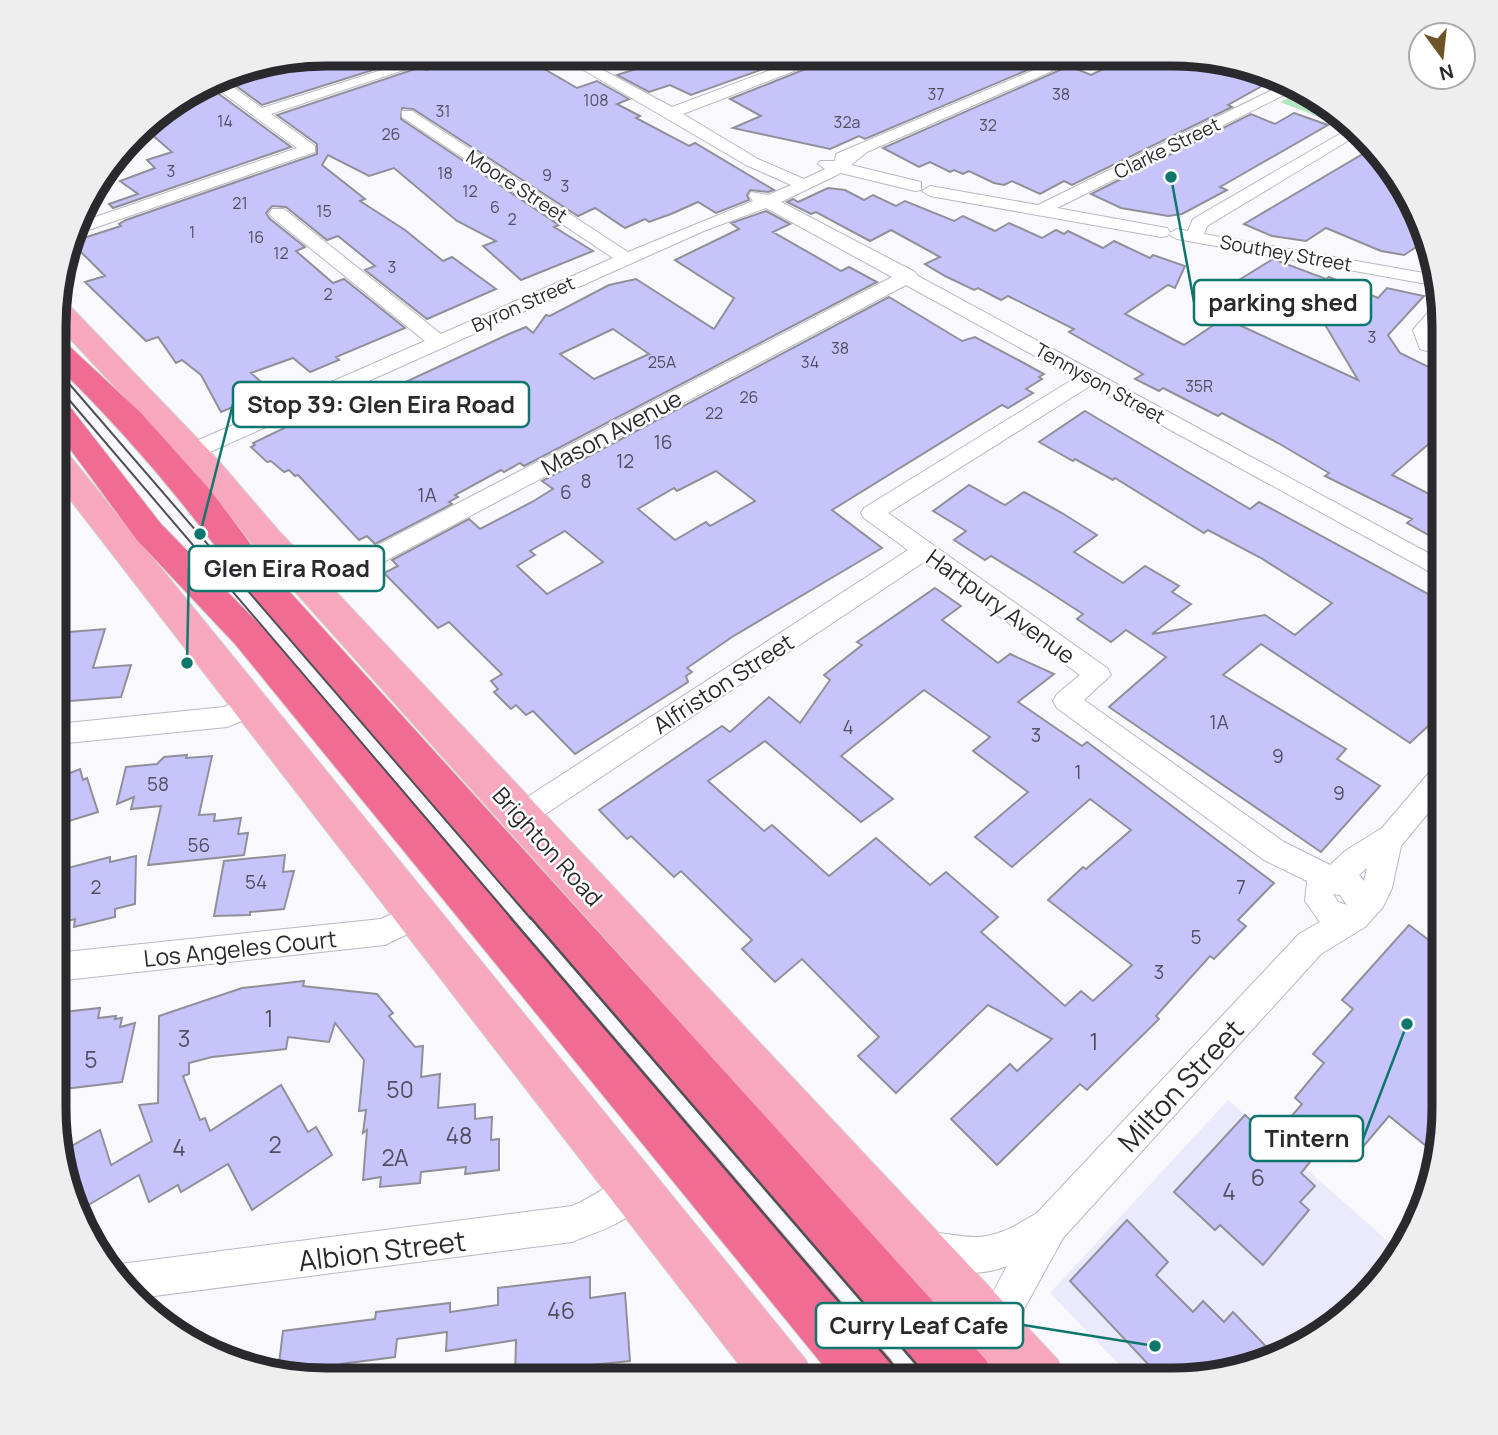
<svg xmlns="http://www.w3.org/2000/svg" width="1498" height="1435" font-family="Manrope,sans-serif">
<rect width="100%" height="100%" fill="#f9f9fd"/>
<path fill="#ebeafc" d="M1228 1100 1398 1250 1337 1324 1275 1360 1189 1380H1134L1050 1293Z"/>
<path fill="#b2e6c1" d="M1305 90 1307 91 1351 129 1280 102Z"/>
<g fill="#c7c4fb" stroke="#91909a" stroke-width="2" fill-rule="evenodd">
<path d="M327 54H400L408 59 262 105 224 77 239 69Z"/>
<path d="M484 55H520L577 88 597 81 629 99 617 104 640 116 636 118 689 146 695 143 774 190 768 192 750 190 747 195 749 200 716 213 698 202 671 214 649 222 645 219 625 228 595 208 578 216 413 109 402 108 401 119 559 225 554 227 593 251 521 280 483 246 496 241 457 221 394 168 369 176 328 155 322 165 365 199 360 201 405 230 443 261 452 257 496 289 427 319 365 270 375 266 338 236 327 240 286 207 272 206 266 213 270 219 305 247 296 251 333 283 344 279 405 328 336 357 339 360 310 372 293 358 251 373 271 391 221 412 201 375 182 360 176 363 158 337 146 341 85 282 105 276 71 242 121 226 119 224 126 220 317 154V144L277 115 421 67 426 70Z"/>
<path d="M610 55H802L691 95 670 85 649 92 617 75 639 68Z"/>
<path d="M830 56H1041L1051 60 865 139 859 136 830 149 733 128 761 116 730 99 826 61Z"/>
<path d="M1131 56H1188L1199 60 1206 57 1271 81 1228 105 1232 107 1072 185 1064 181 1040 194 1012 181 1004 185 994 183 969 171 963 174 954 170 950 172 930 162 919 167 883 148 1069 66 1091 75Z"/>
<path d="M208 86 291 147 113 208 109 204 138 194 120 181 155 168 147 160 172 152 143 127Z"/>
<path d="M1294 113 1328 125 1220 187 1227 190 1182 214 1168 216 1121 208 1091 194 1251 114 1275 124Z"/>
<path d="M1373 148 1387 161 1423 223 1427 240 1404 255 1381 251 1326 228 1306 241 1272 236 1244 224Z"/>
<path d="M828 188 845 190 864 200 873 195 896 206 905 201 954 221 963 216 995 231 1009 223 1042 238 1056 230 1064 234 1068 231 1103 248 1114 241 1150 258 1153 255 1185 266 1175 288 1168 285 1125 314 1184 345 1224 318 1358 380 1324 323 1234 283 1273 259 1326 279 1329 277 1378 298 1387 288 1424 296 1388 335 1400 353 1443 374V432L1392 475 1443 501V543L1407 523 1412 519 1325 476 1329 473 1278 443 1222 413 1218 416 1163 388 1159 391 1135 379 1143 374 1069 332 1074 329 1008 296 1001 300 978 288 974 290 945 276 925 264 940 257 891 230 870 241 816 212 811 214 787 202 793 199 798 202Z"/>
<path d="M766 211 790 224 773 232 841 271 849 267 877 282 524 466 520 463 504 472 501 470 455 495 458 497 449 502 452 504 375 544 367 536 359 540 298 475 295 476 289 470 284 472 271 461 267 462 251 447 255 445 253 443 309 416 311 419 339 407 354 406 509 334 526 327 533 333 546 315 550 316 609 285 636 279 714 329 734 298 675 260 739 229 731 223ZM613 329 649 354 594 379 560 354Z"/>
<path d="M889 297 962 341 975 337 1022 362 1044 374 1039 377 1042 379 1026 389 1033 393 1008 408 1002 405 832 510 882 548 732 637 687 668 692 672 686 676 688 682 575 754 533 711 526 715 516 705 511 709 494 692 498 689 491 681 502 674 449 622 438 628 384 573 398 566 392 560 469 519 480 529 532 502 553 489 542 481ZM716 471 755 501 710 526 706 522 675 540 638 509 674 488 677 491ZM565 531 603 562 547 594 517 566 535 555 530 551Z"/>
<path d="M1085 411 1250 509 1259 502 1443 602V712L1410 743 1261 644 1223 675 1346 749 1337 759 1380 786 1321 852 1109 707 1166 657 1126 630 1111 642 1077 619 1083 614 1032 581 991 556 985 560 954 540 966 531 933 511 969 485 1005 505 1024 492 1062 513 1097 535 1074 552 1123 583 1145 566 1179 586 1172 592 1191 604 1152 634 1265 615 1295 635 1332 603 1261 558 1208 530 1204 533 1115 478 1113 480 1075 459 1073 461 1039 442Z"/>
<path d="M935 588 961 606 942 620 998 663 1010 654 1054 674 1018 702 1082 746 1087 742 1274 883 1238 920 1246 926 1214 959 1210 956 1156 1016 1159 1019 1087 1090 1080 1084 997 1165 951 1119 1010 1064 1017 1071 1052 1039 988 1005 896 1093 858 1056 879 1037 802 959 775 982 742 949 752 940 681 871 674 877 631 836 627 839 599 810 722 726 730 732 769 697 800 723 830 680 824 675 862 645 857 642ZM924 690 990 737 973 751 1028 792 975 837 1012 867 1090 799 1131 830 1086 869 1083 867 1048 900 1132 965 1093 1001 1081 991 1065 1006 981 932 998 917 946 872 930 885 876 838 829 876 772 825 764 831 708 781 765 741 861 822 893 799 841 756Z"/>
<path d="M105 629 93 668 131 665 121 697 57 702V633Z"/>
<path d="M187 755 186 758 212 756 199 815 215 814 214 821 241 818 238 834 248 833 244 855 148 865 161 806 131 809 134 797 117 804 126 767 157 764 164 757Z"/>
<path d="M80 769 83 780 87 778 98 812 56 825 57 778Z"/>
<path d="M285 855 283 872 294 871 284 909 250 912V915L214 916 224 861Z"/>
<path d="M136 856 135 904 115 909V917L74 927 75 919 56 924V871L110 857V862Z"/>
<path d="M1409 925 1443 951V1126L1436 1154 1389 1116 1351 1161 1328 1140 1301 1173 1315 1186 1300 1202 1309 1210 1263 1265 1220 1225 1215 1230 1174 1192 1245 1115 1272 1139 1302 1104 1295 1098 1324 1063 1313 1054 1353 1009 1342 1000Z"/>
<path d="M304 981 303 986 377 994 393 1013 389 1016 415 1047 423 1046 421 1077 440 1074 438 1108 475 1104V1119L492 1117 491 1140 499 1139V1170L465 1174 466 1167 421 1172 420 1183 380 1187 381 1177 363 1180 367 1130 363 1133 366 1110 359 1111 364 1060 335 1023 329 1042 288 1037 286 1049 212 1057 189 1063V1074L183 1076 200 1120 205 1118 210 1131 281 1085 308 1132 316 1127 332 1155 252 1210 228 1164 181 1192 178 1185 149 1202 139 1175 75 1213 61 1152 100 1130 111 1165 152 1141 139 1105 158 1103 159 1016 242 988Z"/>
<path d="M100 1008 98 1018 116 1016 115 1019 122 1018 120 1027 135 1023 122 1082 55 1090V1013Z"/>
<path d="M1127 1220 1168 1262 1156 1275 1193 1312 1203 1301 1224 1322 1233 1312 1278 1359 1189 1380H1153L1143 1370 1148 1364 1070 1281Z"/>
<path d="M590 1277V1298L625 1293 630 1361 592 1365V1380H515L516 1340 446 1351 447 1332 397 1339 395 1357 341 1364 339 1380H309L278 1372 283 1331 375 1319 376 1312 450 1303V1312L498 1305V1288Z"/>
</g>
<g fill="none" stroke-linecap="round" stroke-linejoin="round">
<g stroke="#b9b9c3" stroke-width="2">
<g id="street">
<path d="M429 55H449L271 114 315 146V152L74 235 78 223 297 148 212 85 222 79 262 108Z"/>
<path d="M558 55H575L672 107 808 56H827L825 59 683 114 758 159 804 179 825 169 818 164 820 161H835L836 154 1067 56H1086L867 152 851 165 921 182V190L915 191 841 173 781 202 915 272 918 276 1443 561V579L1090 386 888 513 1107 668 1111 675 1084 700 1284 842 1330 865 1345 851 1382 828 1433 768 1443 765V795L1401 846 1392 888 1383 907 1365 927 1321 954 1063 1238 1024 1309 1021 1339 1015 1352 1002 1358 989 1352C976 1322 992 1293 1007 1266 978 1278 940 1273 911 1262L906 1249 911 1236C932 1228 954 1237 976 1237 1000 1236 1017 1225 1037 1213L1299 934 1320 922 1305 901 1307 881 1264 860 1057 708 1053 701 1057 694 1080 675 924 562 532 823 522 827 512 823 508 815 512 807 908 550 864 518 861 513 864 508 1075 378 906 285 321 595 313 597 305 595 301 589 305 583 892 277 766 208 706 230 201 456 193 458 182 451 185 446 425 341 272 217 269 213 272 209H284L441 334 613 258 402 117V111H412L628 252 753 201 749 196 751 192 768 195 791 185 746 165ZM1367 868 1364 881 1359 875ZM1333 894 1340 895 1347 905 1338 902Z"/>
<path d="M1286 83 1298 88 1057 208 1161 227 1167 228 1170 232 1167 236 1161 237 930 196 922 191 930 186 1038 205Z"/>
<path d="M1350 128 1356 136 1207 226 1204 234 1435 275 1438 286 1177 239 1168 234 1177 229 1188 231 1193 219Z"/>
<path d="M1441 302 1443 318 1433 331 1437 345 1427 351 1420 349 1413 330 1436 303Z"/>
<path d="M252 696 261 699 265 706 261 713 227 727 57 744V724L224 707Z"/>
<path d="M419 901 430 905 434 914 430 923 385 945 56 981V953L381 919Z"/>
<path d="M634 1172 646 1177 651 1189C639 1220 601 1230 572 1242L139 1298 108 1269 120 1264 572 1206C596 1196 612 1181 634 1172Z"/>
</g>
</g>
<g stroke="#d4d4d5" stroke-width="2">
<g id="primary">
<path d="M59 303 69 305 217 459 278 530 1058 1360 1066 1380H1000L254 546 195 473 59 327Z"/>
<path d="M58 452 69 455 806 1360 814 1380H751L58 484Z"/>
</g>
</g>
<g stroke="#d4d4d5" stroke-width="2">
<g id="highway">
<path d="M59 343 69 346 141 413 211 491 270 570 986 1360 994 1380H929L246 588C189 508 129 436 59 368Z"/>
<path d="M59 405 70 407 161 524 261 626 891 1360 899 1380H835L235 644 137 540 59 434Z"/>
</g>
</g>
<use href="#street" fill="#fff" fill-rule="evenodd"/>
<use href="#primary" fill="#f7a7be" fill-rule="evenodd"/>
<use href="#highway" fill="#f16c93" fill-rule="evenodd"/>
<g stroke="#505054" stroke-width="2">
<path d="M59 372 531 919"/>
<path d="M59 388 512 919"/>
</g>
<g stroke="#505054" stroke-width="2.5">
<path d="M510 917 906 1380"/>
<path d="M530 917 930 1380"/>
</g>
</g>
<g text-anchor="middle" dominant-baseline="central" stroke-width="5" stroke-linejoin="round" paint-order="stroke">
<g font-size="16" fill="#515061">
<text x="936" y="94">37</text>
<text x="1061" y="94">38</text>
<text x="596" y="100">108</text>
<text x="443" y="111">31</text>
<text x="225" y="121">14</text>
<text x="847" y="122">32a</text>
<text x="988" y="125">32</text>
<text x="391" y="134">26</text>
<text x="171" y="171">3</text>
<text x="445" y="173">18</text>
<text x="547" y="175">9</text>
<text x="565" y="186">3</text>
<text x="470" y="191">12</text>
<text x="240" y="203">21</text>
<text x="495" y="207">6</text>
<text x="324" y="211">15</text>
<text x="512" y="219">2</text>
<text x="192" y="232">1</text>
<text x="256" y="237">16</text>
<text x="281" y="253">12</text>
<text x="392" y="267">3</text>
<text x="328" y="294">2</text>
<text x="1372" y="337">3</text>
<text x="840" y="348">38</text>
<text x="662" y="362">25A</text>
<text x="810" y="362">34</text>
<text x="1199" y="386">35R</text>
<text x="749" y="397">26</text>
<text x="714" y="413">22</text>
</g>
<g font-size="19" fill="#2a2a2e" stroke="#fff">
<text transform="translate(1167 148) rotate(-26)">Clarke Street</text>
<text transform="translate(517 186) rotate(33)">Moore Street</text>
<text transform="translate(1286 253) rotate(10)">Southey Street</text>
<text transform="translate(523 304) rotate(-24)">Byron Street</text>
<text transform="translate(1100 383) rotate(29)">Tennyson Street</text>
</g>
<g font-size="19" fill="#515061">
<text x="663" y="442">16</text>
<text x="625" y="461">12</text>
<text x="586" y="481">8</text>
<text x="566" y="492">6</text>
<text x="427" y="495">1A</text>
<text x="1219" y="722">1A</text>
<text x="848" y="727">4</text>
<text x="1036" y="735">3</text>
<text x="1278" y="756">9</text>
<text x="1078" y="772">1</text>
<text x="158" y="784">58</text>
<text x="1339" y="793">9</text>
<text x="199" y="845">56</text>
<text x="256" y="882">54</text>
<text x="96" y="887">2</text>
<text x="1241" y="887">7</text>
<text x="1196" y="937">5</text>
<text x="1159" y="972">3</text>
</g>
<g font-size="23" fill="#2a2a2e" stroke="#fff">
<text transform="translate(611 432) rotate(-28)">Mason Avenue</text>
<text transform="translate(1001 606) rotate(36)">Hartpury Avenue</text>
<text transform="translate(723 683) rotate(-33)">Alfriston Street</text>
<text transform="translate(548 846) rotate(48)">Brighton Road</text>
<text transform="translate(240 948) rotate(-6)">Los Angeles Court</text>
</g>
<g font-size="23" fill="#515061">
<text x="269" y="1018">1</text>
<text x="184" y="1038">3</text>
<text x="1094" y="1041">1</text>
<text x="91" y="1059">5</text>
<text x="400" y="1089">50</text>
<text x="459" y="1135">48</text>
<text x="275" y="1144">2</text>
<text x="179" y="1147">4</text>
<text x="395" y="1157">2A</text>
<text x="1258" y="1177">6</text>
<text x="1229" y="1191">4</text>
<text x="561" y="1310">46</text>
</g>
<g font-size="28" fill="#2a2a2e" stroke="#fff">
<text transform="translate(1180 1085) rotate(-47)">Milton Street</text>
<text transform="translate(382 1250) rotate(-7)">Albion Street</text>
</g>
</g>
<path d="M0 0H1498V1435H0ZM326 66H1172A260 260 0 0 1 1432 326V1108A260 260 0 0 1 1172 1368H326A260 260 0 0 1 66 1108V326A260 260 0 0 1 326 66Z" fill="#eee" fill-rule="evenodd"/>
<path fill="none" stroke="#2a2a2e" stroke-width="9" d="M326 66H1172A260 260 0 0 1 1432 326V1108A260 260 0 0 1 1172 1368H326A260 260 0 0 1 66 1108V326A260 260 0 0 1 326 66Z"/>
<path fill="none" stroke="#0f766e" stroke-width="2.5" d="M1171 177L1194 302M200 534L233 404M187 663L189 568M1407 1024L1363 1139M1155 1346L1023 1325"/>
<g fill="#0f766e" stroke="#fff" stroke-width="2.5">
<circle cx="1171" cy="177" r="7"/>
<circle cx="200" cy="534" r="7"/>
<circle cx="187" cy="663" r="7"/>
<circle cx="1407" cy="1024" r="7"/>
<circle cx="1155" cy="1346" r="7"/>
</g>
<g fill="#fff" stroke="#0f766e" stroke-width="2.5">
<rect x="1194" y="280" width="177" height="45" rx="7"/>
<rect x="233" y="382" width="296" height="45" rx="7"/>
<rect x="189" y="546" width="195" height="45" rx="7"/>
<rect x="1250" y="1116" width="113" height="45" rx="7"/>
<rect x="816" y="1303" width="207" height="45" rx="7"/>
</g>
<g font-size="24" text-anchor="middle" font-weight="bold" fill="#2a2a2e">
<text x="1283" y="311">parking shed</text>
<text x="381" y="413">Stop 39: Glen Eira Road</text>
<text x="287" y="577">Glen Eira Road</text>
<text x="1307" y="1147">Tintern</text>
<text x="919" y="1334">Curry Leaf Cafe</text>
</g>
<g transform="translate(1442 56) rotate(165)"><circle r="33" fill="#ffffff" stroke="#aaaaab" stroke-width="2"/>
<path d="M0-5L12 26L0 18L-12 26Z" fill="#6f5326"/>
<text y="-10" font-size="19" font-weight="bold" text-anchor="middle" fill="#2a2a2e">N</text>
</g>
</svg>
